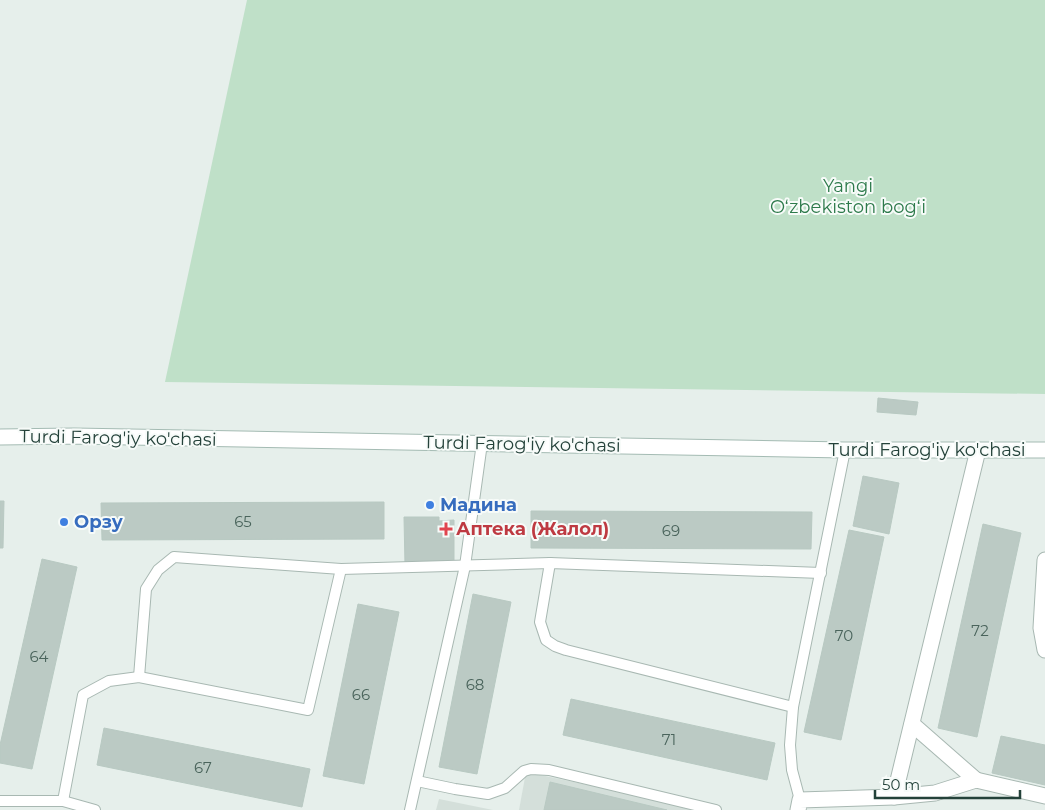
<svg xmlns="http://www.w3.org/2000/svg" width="1045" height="810" font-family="Montserrat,sans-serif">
<rect width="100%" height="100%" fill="#e6efeb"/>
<g fill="#d4dfda">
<path d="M526 772 707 810H519Z"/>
<path d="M439 799 493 810H436Z"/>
</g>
<path fill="#bfe0c8" d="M247 0H1045V394L165 382Z"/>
<g fill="#bbcac4" stroke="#b8c9c2">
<path d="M878 398 918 402 916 415 877 412Z"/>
<path d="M863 476 899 483 889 534 853 526Z"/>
<path d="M0 501H4L3 548H0Z"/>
<path d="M384 502V539L102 540 101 503Z"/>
<path d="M531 511 812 512 811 549 531 548Z"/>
<path d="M404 517H439V521L454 520V564L405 565Z"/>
<path d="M983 524 1021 533 977 737 938 728Z"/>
<path d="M849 530 884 537 841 740 804 732Z"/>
<path d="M42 559 77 567 32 769 0 763V745Z"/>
<path d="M473 594 511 602 477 774 439 767Z"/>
<path d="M358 604 399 612 364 784 323 776Z"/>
<path d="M571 699 775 743 767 780 563 735Z"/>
<path d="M104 728 310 769 302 807 97 765Z"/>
<path d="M1001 736 1045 745V785L992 773Z"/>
<path d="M550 782 667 810H544Z"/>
</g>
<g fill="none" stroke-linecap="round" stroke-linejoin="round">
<g stroke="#a8b8b2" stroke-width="12">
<g id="lane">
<path d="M550 563 540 622 546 640 555 646 566 650 793 707 845 450"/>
<path d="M139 677 146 589 158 570 174 557 341 569 550 563 821 573"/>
<path d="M793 707 790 745 792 770 800 800"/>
<path d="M417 781 455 789 488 794 505 788 524 771 531 769 549 770 716 810"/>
<path d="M0 801H63L83 695 109 681 139 677 308 710 341 569"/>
<path d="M63 801 95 810"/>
<path d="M410 810 465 566 482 443"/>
</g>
</g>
<g stroke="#a8b8b2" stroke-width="17">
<g id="street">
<path d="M1045 560 1041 628 1045 650"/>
<path d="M912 724 976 780"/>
<path d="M894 797 935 793 976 780 1045 796"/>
<path d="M798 810 800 800 894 797 978 450"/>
</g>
</g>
<g stroke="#a4bbb3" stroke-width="17">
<path id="secondary" d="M0 437 74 436 845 450H1045"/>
</g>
<use href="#lane" stroke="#fff" stroke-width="10"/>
<use href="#street" stroke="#fff" stroke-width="15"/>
<use href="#secondary" stroke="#fff" stroke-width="15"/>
</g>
<g fill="#3f7fe0" stroke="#f7fbf9" stroke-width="2">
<circle cx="430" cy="505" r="5"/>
<circle cx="64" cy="522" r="5"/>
</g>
<path fill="#e0444e" stroke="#f7fbf9" stroke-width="2" d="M443.5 521.5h5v5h5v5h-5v5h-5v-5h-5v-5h5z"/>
<g text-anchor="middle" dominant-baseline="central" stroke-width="4" stroke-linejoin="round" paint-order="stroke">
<g font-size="15" fill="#4a645c">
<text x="243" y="521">65</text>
<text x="671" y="530">69</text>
<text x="980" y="630">72</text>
<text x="844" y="635">70</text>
<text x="39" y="656">64</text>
<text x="475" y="684">68</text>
<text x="361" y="694">66</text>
<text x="669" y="739">71</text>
<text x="203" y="767">67</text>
</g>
<g font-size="18" fill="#2d7a4b" stroke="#f7fbf9">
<text x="848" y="186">Yangi<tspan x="848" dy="21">Oʻzbekiston bogʻi</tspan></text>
</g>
<g font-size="18" fill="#24423a" stroke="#f7fbf9">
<text transform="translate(118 438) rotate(1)">Turdi Farog'iy ko'chasi</text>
<text transform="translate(522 444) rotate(1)">Turdi Farog'iy ko'chasi</text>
<text x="927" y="450">Turdi Farog'iy ko'chasi</text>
</g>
<g font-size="18" font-weight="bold" fill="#366cbe" stroke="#f7fbf9" text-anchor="start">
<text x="440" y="505">Мадина</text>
<text x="74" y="522">Орзу</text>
</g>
<g font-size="18" font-weight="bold" fill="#be3a42" stroke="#f7fbf9" text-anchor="start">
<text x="456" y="529">Аптека (Жалол)</text>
</g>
</g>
<path d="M875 790v8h145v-8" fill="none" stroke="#24423a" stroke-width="2.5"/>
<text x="882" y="790" font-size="15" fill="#24423a" stroke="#f7fbf9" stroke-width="4" paint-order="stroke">50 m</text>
</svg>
